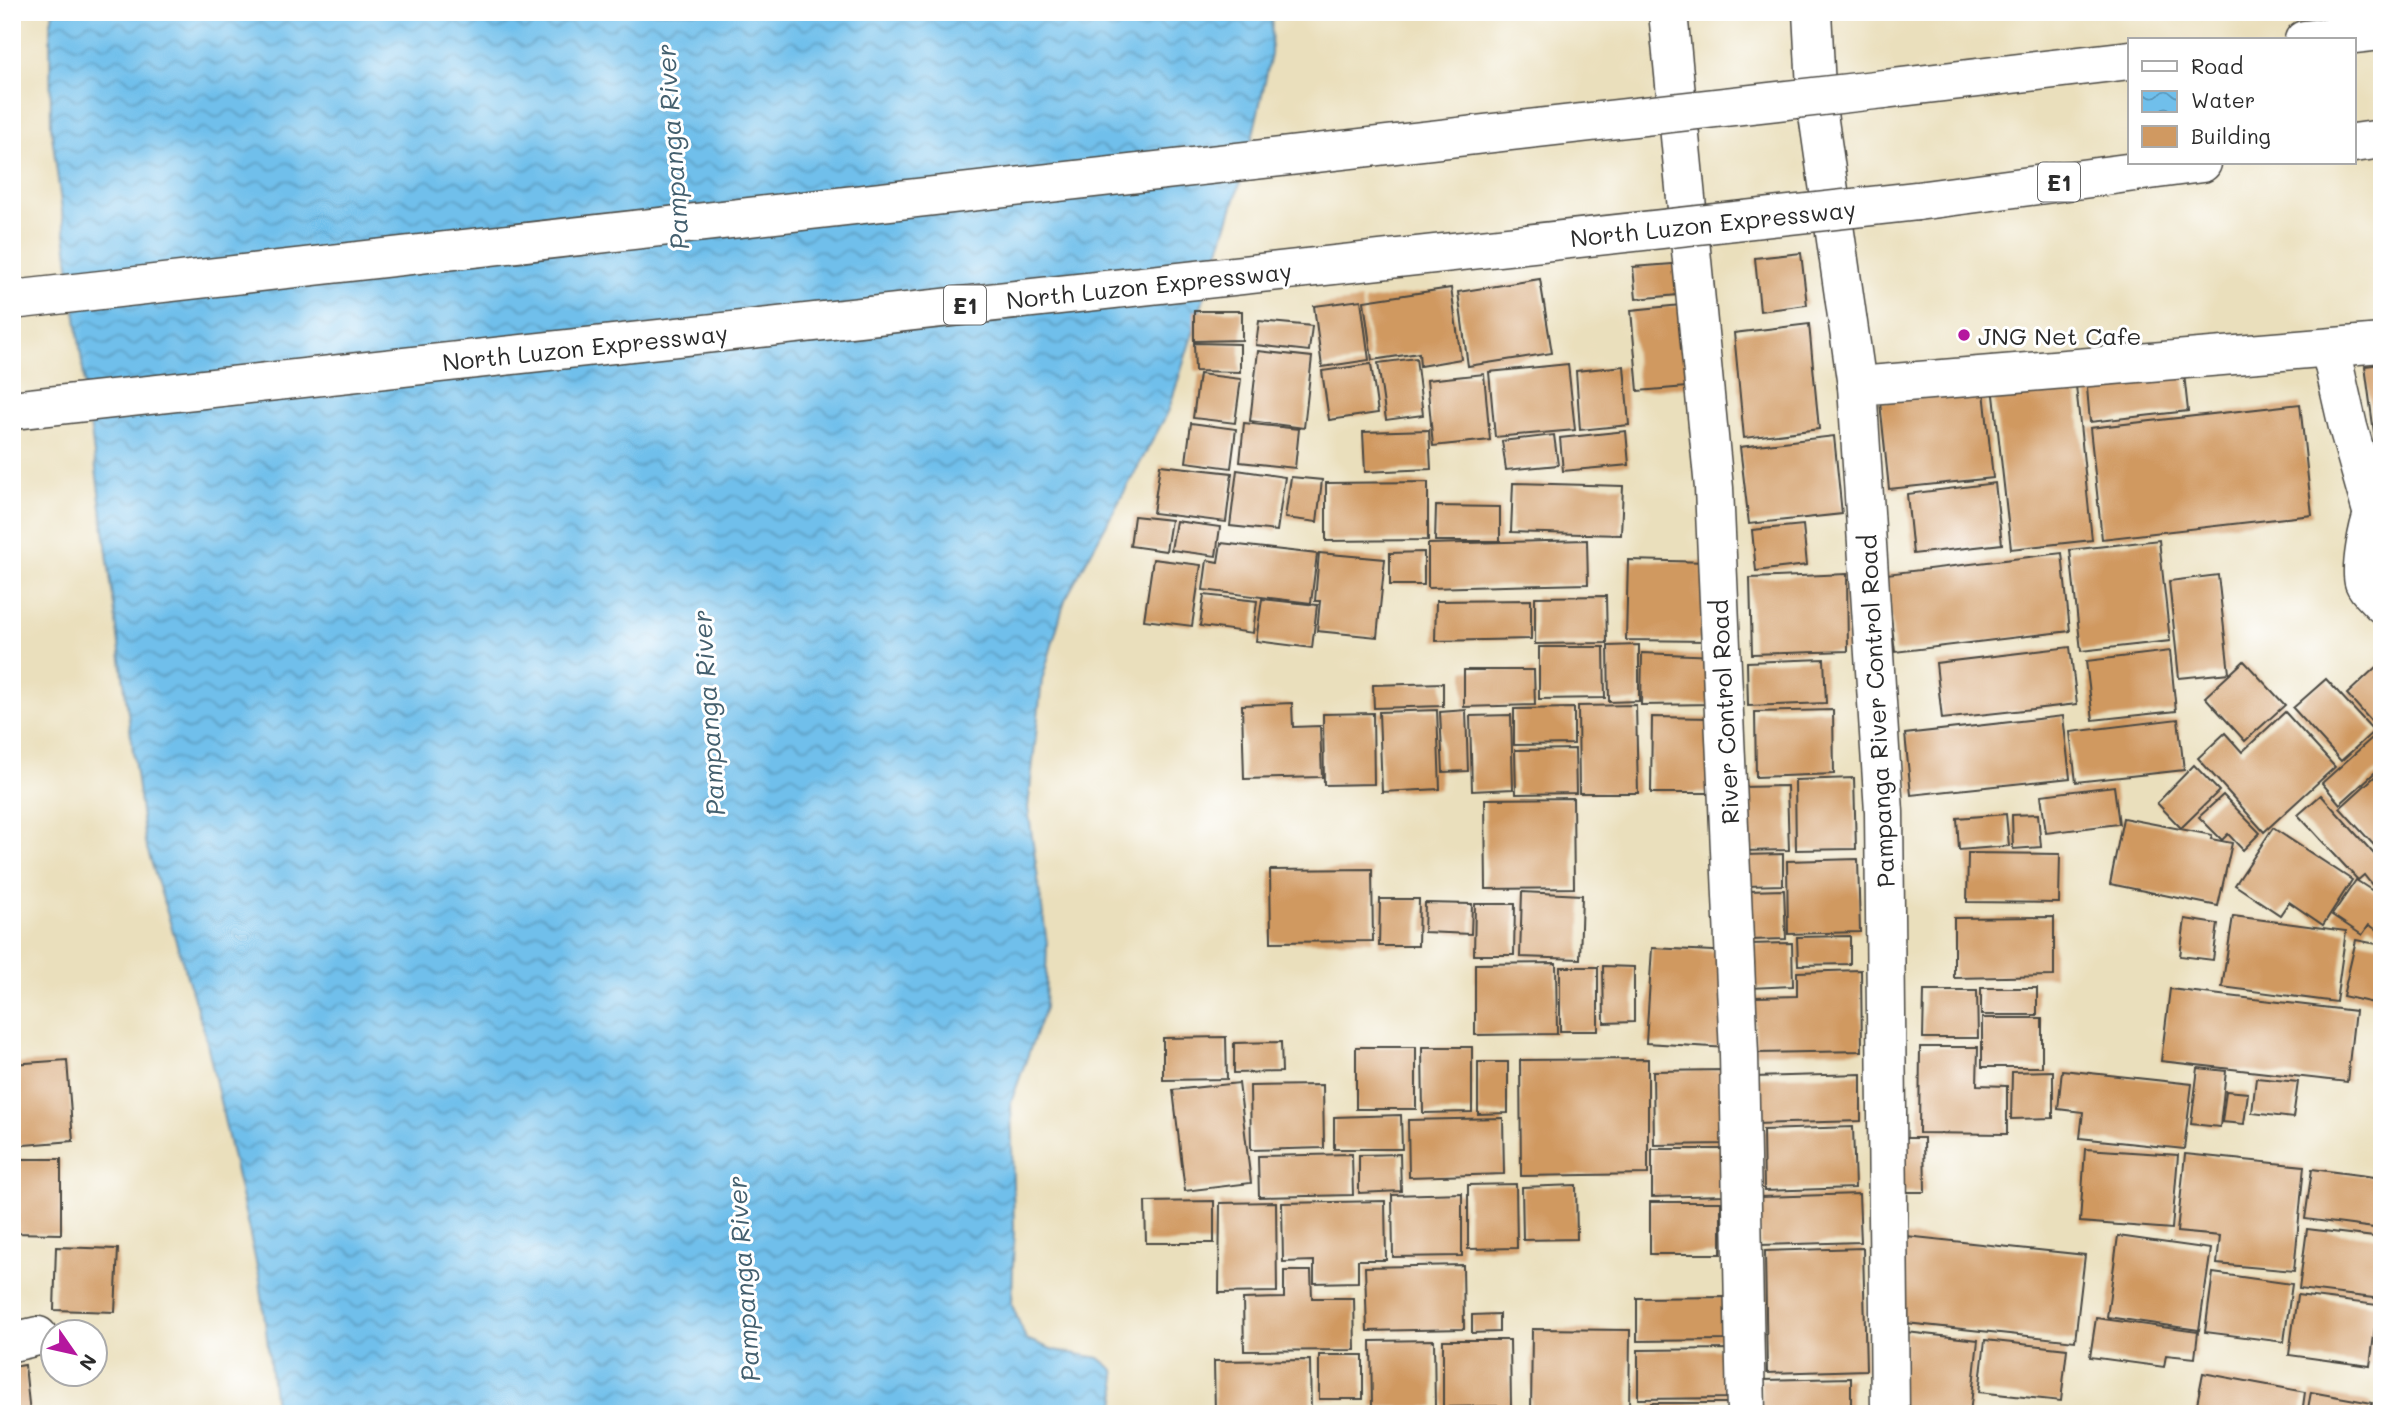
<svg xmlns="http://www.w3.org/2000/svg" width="2394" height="1426" font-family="Mali,sans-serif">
<defs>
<pattern id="water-waves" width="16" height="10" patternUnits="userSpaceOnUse" patternTransform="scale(1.75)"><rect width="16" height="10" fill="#70bfeb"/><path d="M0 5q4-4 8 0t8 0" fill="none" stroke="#5c9bbf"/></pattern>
</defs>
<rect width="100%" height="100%" fill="#fff"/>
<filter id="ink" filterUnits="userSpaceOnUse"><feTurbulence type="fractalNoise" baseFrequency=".0143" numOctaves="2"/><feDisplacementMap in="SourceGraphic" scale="14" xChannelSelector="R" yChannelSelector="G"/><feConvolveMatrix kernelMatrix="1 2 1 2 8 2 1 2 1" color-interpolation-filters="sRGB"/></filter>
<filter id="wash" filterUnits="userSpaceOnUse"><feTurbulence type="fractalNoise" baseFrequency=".00686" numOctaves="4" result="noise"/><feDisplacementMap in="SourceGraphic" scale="28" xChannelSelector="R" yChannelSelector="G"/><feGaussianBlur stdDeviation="1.57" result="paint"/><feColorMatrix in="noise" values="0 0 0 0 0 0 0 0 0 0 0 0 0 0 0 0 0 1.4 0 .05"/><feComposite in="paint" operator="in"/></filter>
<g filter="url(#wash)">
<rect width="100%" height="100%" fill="#eadfbc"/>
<path fill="url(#water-waves)" stroke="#4e758b" stroke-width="2" d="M53 12H1272L1271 55 1247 161 1168 412 1065 600 1042 680 1028 808 1047 943 1045 1008 1011 1102 1014 1227 1012 1305 1026 1339 1054 1350 1099 1358 1114 1370 1117 1391 1114 1414H276L260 1280 205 1034 145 842 51 127 50 28Z"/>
<g id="blocks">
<g fill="#d09961">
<path d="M1801 253 1807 305 1760 311 1755 258Z"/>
<path d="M1686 263 1688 294 1636 299 1633 267Z"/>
<path d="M1540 279 1552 353 1468 366 1458 292Z"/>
<path d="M1451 288 1461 359 1420 366 1419 353 1372 360 1364 301Z"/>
<path d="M1361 300 1369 360 1322 367 1314 306Z"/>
<path d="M1691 304 1699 386 1638 391 1631 310Z"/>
<path d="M1194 311H1242V340L1194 341Z"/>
<path d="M1259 321 1312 326 1309 351 1256 345Z"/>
<path d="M1809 324 1819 429 1744 438 1734 333Z"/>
<path d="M1194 343 1240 344V372L1195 371Z"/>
<path d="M1258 351 1312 357 1304 428 1250 421Z"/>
<path d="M1416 358 1423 415 1386 420 1378 363Z"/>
<path d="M1371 364 1378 413 1329 420 1322 371Z"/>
<path d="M1568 364 1575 430 1495 437 1489 372Z"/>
<path d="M2183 364 2188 411 2090 422 2086 376Z"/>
<path d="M2382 364V470H2379L2365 366Z"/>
<path d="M1624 366 1629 425 1580 430 1576 371Z"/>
<path d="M1199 374 1241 379 1235 423 1193 418Z"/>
<path d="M1484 374 1490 440 1433 446 1427 380Z"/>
<path d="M2075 376 2092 540 2011 549 1993 386Z"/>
<path d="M1984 391 1993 478 1889 489 1880 402Z"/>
<path d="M2300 404 2312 515 2102 539 2090 428Z"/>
<path d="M1191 423 1236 429 1231 468 1186 462Z"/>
<path d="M1244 423 1299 429 1295 468 1240 462Z"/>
<path d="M1429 430 1431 469 1365 472 1363 432Z"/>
<path d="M1626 431 1629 465 1563 471 1560 438Z"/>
<path d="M1554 435 1558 465 1506 470 1502 441Z"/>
<path d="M1834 436 1842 514 1749 524 1740 447Z"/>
<path d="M1160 465 1232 473 1226 522 1153 513Z"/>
<path d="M1237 470 1285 477 1277 531 1230 526Z"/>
<path d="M1291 477 1322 480 1317 522 1285 518Z"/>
<path d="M1428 482V540L1326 541V483Z"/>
<path d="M1513 483 1623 486 1621 535 1511 532Z"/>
<path d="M1995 483 2002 544 1913 554 1907 494Z"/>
<path d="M1436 506 1500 507V541H1435Z"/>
<path d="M1134 516 1171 520 1166 551 1130 546Z"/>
<path d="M1176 521 1220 527 1216 556 1171 550Z"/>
<path d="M1803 525 1807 565 1756 571 1752 530Z"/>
<path d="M1587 540 1588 584 1428 588V544Z"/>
<path d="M2159 540 2170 641 2081 651 2070 550Z"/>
<path d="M1221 543 1317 554 1311 603 1203 590 1207 560 1218 562Z"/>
<path d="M1424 552V585H1390V553Z"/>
<path d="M1319 553 1385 559 1377 637 1317 631 1320 601H1315Z"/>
<path d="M2062 553 2070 631 1895 652 1886 574Z"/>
<path d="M1153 559 1201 565 1192 626 1144 620Z"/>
<path d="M1628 560 1709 562 1707 641 1626 640Z"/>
<path d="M1847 574 1848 651 1752 654 1750 578Z"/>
<path d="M2218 575 2229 673 2179 678 2169 581Z"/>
<path d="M1204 595 1257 601 1253 633 1200 626Z"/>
<path d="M1606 596 1607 643 1535 644V597Z"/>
<path d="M1262 599 1317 605 1312 648 1256 641Z"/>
<path d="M1531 600V639L1435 641 1436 601Z"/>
<path d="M1639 645V701L1609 702 1608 646Z"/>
<path d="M1539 647H1604L1605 698 1539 699Z"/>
<path d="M2070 647 2077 704 1942 719 1936 663Z"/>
<path d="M2170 651 2176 711 2093 720 2086 661Z"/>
<path d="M1642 653 1716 656V704L1641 705Z"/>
<path d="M1824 659 1826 703 1748 706 1747 662Z"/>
<path d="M2244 661 2285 705 2245 741 2205 697Z"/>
<path d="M2376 667 2382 673V723L2377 728 2347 694Z"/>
<path d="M1464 670H1534L1535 705 1464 707Z"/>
<path d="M2326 679 2374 731 2341 761 2293 708Z"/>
<path d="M1443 683V706L1374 708 1373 685Z"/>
<path d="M1292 703 1293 727 1320 726 1322 777 1244 779 1242 705Z"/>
<path d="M1636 705 1638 793H1579L1578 706Z"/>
<path d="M1574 708V744L1514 745V709Z"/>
<path d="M1437 710 1440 789 1382 792 1379 712Z"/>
<path d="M1466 710 1468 771 1443 772 1440 712Z"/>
<path d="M1833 710 1834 774 1756 777 1755 712Z"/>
<path d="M2285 712 2335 767 2264 832 2198 758 2225 733 2242 752Z"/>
<path d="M1373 713 1374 784 1324 785 1323 714Z"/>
<path d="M1511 715 1513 789 1472 791 1470 716Z"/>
<path d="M2063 716 2070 778 1911 795 1905 734Z"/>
<path d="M1652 717 1713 718 1712 793H1651Z"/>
<path d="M2178 719 2184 770 2076 782 2070 732Z"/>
<path d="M2382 729V766L2340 804 2322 783Z"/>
<path d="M1575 749 1576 793 1516 794 1515 750Z"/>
<path d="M2194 765 2219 791 2181 828 2157 803Z"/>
<path d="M2382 770V854L2340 808Z"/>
<path d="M1854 778 1856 849 1796 850 1795 780Z"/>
<path d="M1787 786 1789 850 1742 851 1741 787Z"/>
<path d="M2114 786 2119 824 2046 833 2041 795Z"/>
<path d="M2223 795 2260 833 2243 850 2228 834 2222 840 2199 817Z"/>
<path d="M2321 795 2382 863V885L2376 890 2364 875 2358 880 2298 815Z"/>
<path d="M1573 798 1574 888 1486 889 1485 799Z"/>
<path d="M2006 814 2009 846 1959 850 1957 818Z"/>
<path d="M2038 814 2041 847 2013 849 2012 815Z"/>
<path d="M2123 818 2212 835 2211 839 2232 843 2218 906 2110 884Z"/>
<path d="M2273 828 2352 880 2323 925 2289 902 2280 915 2235 885Z"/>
<path d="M1968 853 2060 854 2059 903 1967 902Z"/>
<path d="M1783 854V885L1745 886 1744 855Z"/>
<path d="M1858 859 1860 932 1788 934 1787 861Z"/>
<path d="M1372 869 1373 941 1271 942 1270 870Z"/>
<path d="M2356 880 2382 897V933L2369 925 2362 935 2332 915Z"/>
<path d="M1784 890 1786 939 1749 940 1748 891Z"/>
<path d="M1522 892 1582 895 1580 959 1520 957Z"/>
<path d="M1380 899H1419L1418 946H1379Z"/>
<path d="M1425 903 1472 904 1471 934 1424 932Z"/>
<path d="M1475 904H1515L1514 955H1474Z"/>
<path d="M2233 916 2346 931 2336 1002 2222 987Z"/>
<path d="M2054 917V976L1954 978V918Z"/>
<path d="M2185 919 2218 924 2213 960 2180 956Z"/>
<path d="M1850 936V964L1798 965 1797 937Z"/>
<path d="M2356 940 2382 945V1005L2343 996Z"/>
<path d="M1792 943 1793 986 1750 988 1749 944Z"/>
<path d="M1652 948 1733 952 1728 1048 1646 1043Z"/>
<path d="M1556 963 1557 1034 1475 1035V964Z"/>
<path d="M1603 966 1634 967V1022L1604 1023Z"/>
<rect x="1560" y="967" width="38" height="64"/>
<path d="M1861 970 1862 1051 1755 1053 1754 997 1797 996V972Z"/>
<rect x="1981" y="988" width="56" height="27"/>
<path d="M2170 989 2355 1011 2347 1082 2161 1061Z"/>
<path d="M1924 991H1977L1978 1038H1923Z"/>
<rect x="1982" y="1018" width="60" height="49"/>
<path d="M1226 1037 1227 1079 1163 1080V1038Z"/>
<path d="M1281 1042 1282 1072 1234 1073V1043Z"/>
<rect x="1356" y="1047" width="60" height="62"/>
<path d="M1422 1047H1472V1112L1423 1113Z"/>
<path d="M1920 1047H1978L1977 1085 2007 1086V1134L1919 1133Z"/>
<path d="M1648 1059V1174L1521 1176 1520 1060Z"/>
<path d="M67 1060 73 1141 12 1146V1064Z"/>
<path d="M1478 1062H1508V1113L1478 1114Z"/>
<path d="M2198 1068 2226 1071 2220 1127 2191 1124Z"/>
<path d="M1725 1070 1726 1144 1654 1145 1653 1071Z"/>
<path d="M2062 1070 2192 1084 2184 1149 2080 1138 2083 1112 2058 1109Z"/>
<path d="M2053 1071V1118L2011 1119 2012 1072Z"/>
<path d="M1861 1074V1121L1755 1124 1754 1077Z"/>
<path d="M2256 1078 2298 1082 2293 1118 2252 1113Z"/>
<path d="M1239 1083 1251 1183 1185 1191 1173 1090Z"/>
<path d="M1323 1085 1324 1148 1251 1150 1250 1086Z"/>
<path d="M2226 1091 2248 1093 2244 1124 2222 1122Z"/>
<path d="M1401 1115 1402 1149H1334V1117Z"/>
<path d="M1503 1118 1504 1174 1409 1177 1408 1120Z"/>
<path d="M1853 1127 1855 1188 1764 1191 1763 1130Z"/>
<path d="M1890 1138H1924L1925 1192H1889Z"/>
<path d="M1652 1149H1725V1195L1652 1197Z"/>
<path d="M2085 1149 2178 1155 2172 1229 2080 1222Z"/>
<path d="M1352 1154 1353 1195 1259 1197 1258 1156Z"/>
<path d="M1400 1154 1401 1191 1359 1193V1155Z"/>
<path d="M2185 1154 2304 1166 2294 1271 2217 1264 2220 1236 2177 1232Z"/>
<path d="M12 1159H61V1234L12 1233Z"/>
<path d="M2312 1169 2382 1178V1229L2305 1219Z"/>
<path d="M1516 1184 1517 1248 1468 1249V1185Z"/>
<path d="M1576 1185 1577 1239 1523 1240 1522 1187Z"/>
<path d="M1462 1193V1256L1393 1257 1392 1195Z"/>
<path d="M1859 1194 1861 1242 1760 1245 1759 1197Z"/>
<path d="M1214 1201V1243H1146L1145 1202Z"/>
<path d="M1385 1201 1386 1260H1358V1282L1314 1283V1261L1283 1262 1282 1203Z"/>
<path d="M1276 1202 1277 1292 1219 1293 1220 1203Z"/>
<rect x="1650" y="1202" width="71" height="52"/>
<path d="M2307 1229 2382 1238V1299L2299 1289Z"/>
<path d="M1906 1236 2085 1255 2075 1341 1897 1322Z"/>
<path d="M2118 1236 2211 1249 2199 1330 2107 1317Z"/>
<path d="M56 1247 118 1249 115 1312 54 1310Z"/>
<path d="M1863 1248 1866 1370 1767 1373 1765 1251Z"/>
<path d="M1463 1265 1464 1329 1367 1331 1365 1267Z"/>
<path d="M1284 1271H1311L1312 1298H1354L1355 1350 1244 1351 1243 1299 1284 1298Z"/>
<path d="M2213 1273 2292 1284 2284 1342 2205 1332Z"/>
<path d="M2297 1295 2378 1305 2370 1366 2289 1355Z"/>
<path d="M1728 1297V1340L1637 1341V1298Z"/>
<path d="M1499 1314V1332L1472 1333V1315Z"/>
<path d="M2096 1318 2198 1332 2195 1358 2166 1355 2164 1367 2090 1357Z"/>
<path d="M1532 1329 1630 1330 1629 1414H1531Z"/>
<path d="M1906 1332 1978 1340 1970 1414H1897Z"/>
<path d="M1434 1340 1435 1407H1372L1371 1341Z"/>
<path d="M1443 1340H1510L1511 1406 1443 1407Z"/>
<path d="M1985 1340 2067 1349 2061 1401 1979 1392Z"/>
<path d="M1731 1349 1732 1398 1638 1399V1350Z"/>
<rect x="1319" y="1355" width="44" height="44"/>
<path d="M1310 1360 1311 1414H1215L1214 1361Z"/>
<path d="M25 1365 30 1414H12V1367Z"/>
<path d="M2203 1373 2305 1392 2302 1414H2195Z"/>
<path d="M1851 1378V1414H1762L1761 1380Z"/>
<path d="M2311 1392 2372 1403 2370 1414H2307Z"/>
<path d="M1651 1403H1727V1414H1652Z"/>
<path d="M1373 1409V1414H1317V1410Z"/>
</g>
</g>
</g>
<g filter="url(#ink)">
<use href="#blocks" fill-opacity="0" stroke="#484641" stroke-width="2"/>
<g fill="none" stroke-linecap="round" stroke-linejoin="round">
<g stroke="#484641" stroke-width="41">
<g id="street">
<path d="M2330 348 2348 427 2373 515"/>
<path d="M1857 386 2382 343"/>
<path d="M2382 511 2373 515C2368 527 2360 569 2364 582 2367 590 2376 597 2382 604"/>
<path d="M12 1342 38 1336"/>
</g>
</g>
<g stroke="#484641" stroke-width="41">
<g id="secondary">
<path d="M1668 12 1714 488 1739 1054 1746 1414"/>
<path d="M1812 12 1817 107 1857 386 1884 812 1890 1414"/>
</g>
</g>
<g stroke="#484641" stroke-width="41">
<g id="highway">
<path d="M2304 40 2382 31"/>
<path d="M1884 89 2130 60"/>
<path d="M2354 143 2382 139"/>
<path d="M1917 201 2202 163"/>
</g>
</g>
<use href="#street" stroke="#fff" stroke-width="38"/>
<use href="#secondary" stroke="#fff" stroke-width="38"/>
<use href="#highway" stroke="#fff" stroke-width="38"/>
<g stroke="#484641" stroke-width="41" stroke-linecap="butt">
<g id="highway-bridge">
<path d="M12 300 1884 89"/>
<path d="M12 410 1917 201"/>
</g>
</g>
<use href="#highway-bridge" stroke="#fff" stroke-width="38"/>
</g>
</g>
<circle fill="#b5179e" stroke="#fff" stroke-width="2.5" cx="1964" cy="335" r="7"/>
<g text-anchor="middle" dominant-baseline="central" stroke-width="6" stroke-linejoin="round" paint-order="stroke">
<g fill="#fff" stroke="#6b6b6b" stroke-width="2">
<rect x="2038" y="162.5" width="42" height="39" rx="5"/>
<rect x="944" y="285.5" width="42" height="39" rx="5"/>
</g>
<g font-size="23" font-weight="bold" fill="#2b2b2b">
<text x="2059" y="182">E1</text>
<text x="965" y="305">E1</text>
</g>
<g font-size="24" fill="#2b2b2b" stroke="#fff">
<text transform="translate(1713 223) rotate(-6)">North Luzon Expressway</text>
<text transform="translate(1149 285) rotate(-6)">North Luzon Expressway</text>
<text transform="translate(585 347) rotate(-6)">North Luzon Expressway</text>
<text transform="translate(1876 711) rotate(-93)">Pampanga River Control Road</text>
<text transform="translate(1724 712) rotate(-93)">River Control Road</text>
</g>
<g font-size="24" fill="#2b2b2b" stroke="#fff" text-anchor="start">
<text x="1978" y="335">JNG Net Cafe</text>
</g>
<g font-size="26" font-style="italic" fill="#435f6e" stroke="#fff">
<text transform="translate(672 147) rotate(-94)">Pampanga River</text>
<text transform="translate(708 713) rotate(-94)">Pampanga River</text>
<text transform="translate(743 1279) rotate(-94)">Pampanga River</text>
</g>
</g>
<rect width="2394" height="1426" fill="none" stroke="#fff" stroke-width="42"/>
<rect x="2128" y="38" width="228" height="126" fill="#ffffff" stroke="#aaaaaa" stroke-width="2"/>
<rect x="2142" y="61" width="35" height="10" fill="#ffffff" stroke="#aaaaaa" stroke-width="2"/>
<text x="2191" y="74" font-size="21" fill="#2b2b2b">Road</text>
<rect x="2142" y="91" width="35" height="21" fill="url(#water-waves)" stroke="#aaaaaa" stroke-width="2"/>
<text x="2191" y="108" font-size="21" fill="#2b2b2b">Water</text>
<rect x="2142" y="126" width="35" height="21" fill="#d09961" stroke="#aaaaaa" stroke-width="2"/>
<text x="2191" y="144" font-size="21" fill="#2b2b2b">Building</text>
<g transform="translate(74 1353) rotate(124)"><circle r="33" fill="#ffffff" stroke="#aaaaaa" stroke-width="2"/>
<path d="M0-5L12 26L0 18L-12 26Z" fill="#b5179e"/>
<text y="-10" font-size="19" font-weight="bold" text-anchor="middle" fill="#2b2b2b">N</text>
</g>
</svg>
